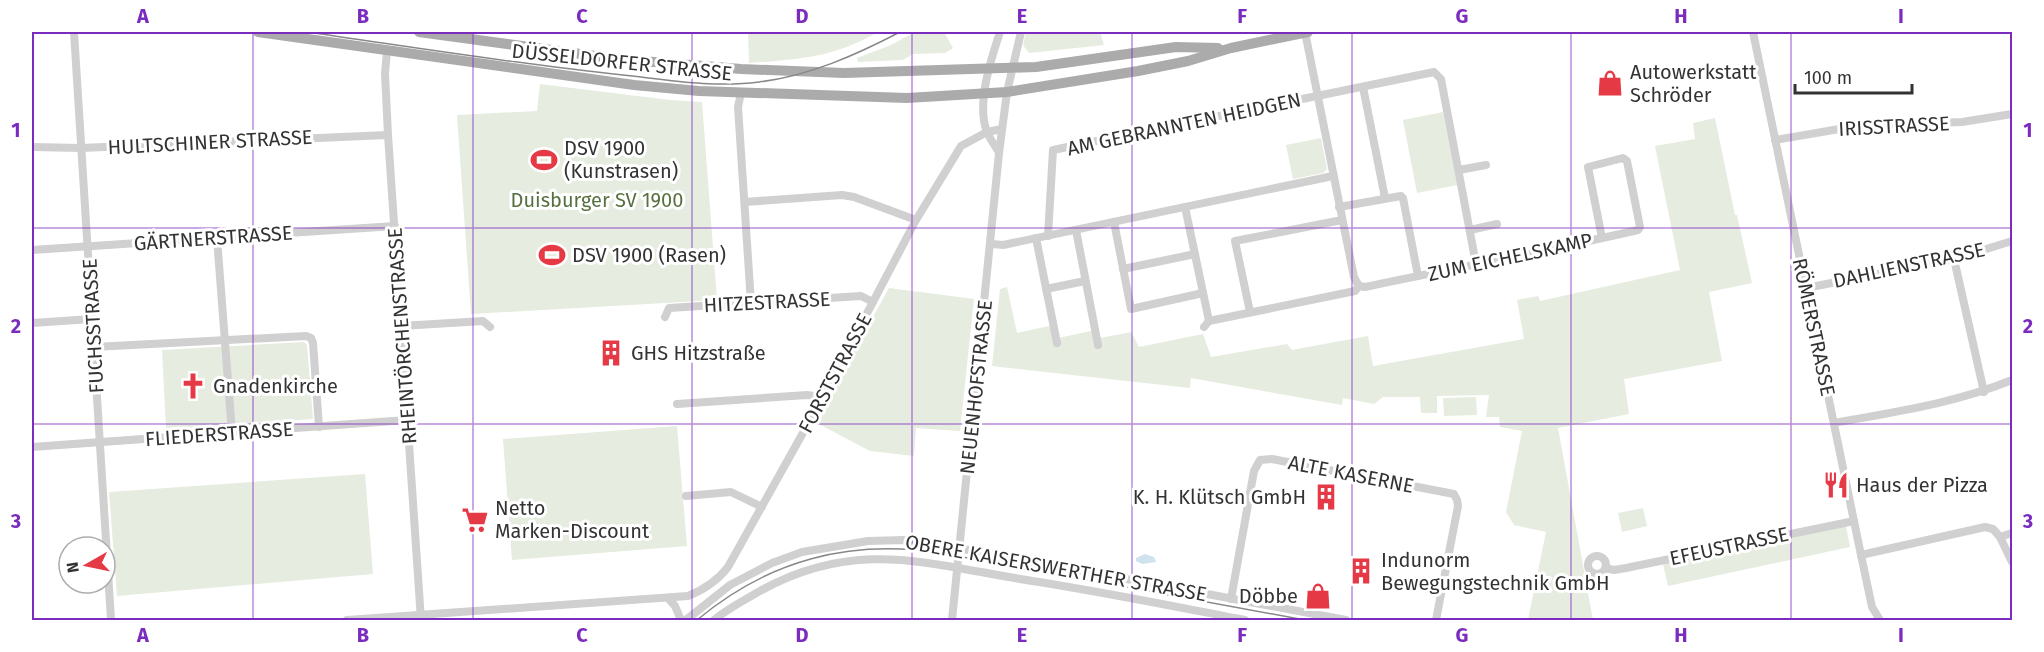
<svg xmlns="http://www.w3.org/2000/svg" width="2044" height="652" font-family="'Fira Sans',sans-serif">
<rect width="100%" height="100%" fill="#fff"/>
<g fill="#e6ecdf">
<path d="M748 32H878C832 58 801 59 749 63Z"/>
<path d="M915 32H944L953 48 945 53 913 54 903 60 858 62 857 58 891 45Z"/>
<path d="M1026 32H1100L1104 45 1029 53 1023 45Z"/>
<path d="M540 84 670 100 702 102 717 300 471 314 457 115 537 111Z"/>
<path d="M1443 112 1457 185 1417 193 1403 120Z"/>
<path d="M1715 118 1735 215H1737L1752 283 1709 292 1722 361 1624 379 1629 414 1558 428 1593 620H1528L1546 532 1514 525 1506 512 1522 431 1500 427 1499 417H1486L1489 395 1437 396V413H1421L1420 397H1383L1374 404 1343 398 1342 405 1191 378 1190 388 992 366 1000 289 1007 287 1017 333 1049 326 1058 338 1091 331 1100 338 1131 332 1139 347 1203 334 1211 357 1287 344 1292 350 1368 336 1373 366 1524 339 1517 300 1538 296 1540 301 1680 270 1655 146 1695 139 1693 123Z"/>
<path d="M1321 138 1327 169 1323 173 1293 179 1286 145Z"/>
<path d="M889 288 974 299 960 431 916 428 914 456 870 451 815 422Z"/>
<path d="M304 342 307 345 313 419 166 429 162 350Z"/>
<path d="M1476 397 1477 415 1444 416 1443 398Z"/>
<path d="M677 426 687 546 512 560 503 439Z"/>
<path d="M365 474 373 574 117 596 109 492Z"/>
<path d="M1643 508 1647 526 1622 532 1618 513Z"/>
<path d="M1846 526 1850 547 1668 586 1663 564Z"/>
</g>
<path fill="#cfe2ee" d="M1145 554 1154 557 1156 562 1142 564 1136 561V558Z"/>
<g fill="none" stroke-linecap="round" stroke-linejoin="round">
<g stroke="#d0d0d0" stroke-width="8">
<path d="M74 32 111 620"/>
<path d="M1305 32 1354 277 1359 286"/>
<path d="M1753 32 1861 555 1872 607 1880 620"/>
<path d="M387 51 385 74 388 135 421 620"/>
<path d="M1363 87 1385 198"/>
<path d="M741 93 738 107 751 303"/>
<path d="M1775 140 1857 126 1962 122 2012 114"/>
<path d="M32 147 81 148 388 135"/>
<path d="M999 152C995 146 990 139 987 132 976 104 991 59 1000 32"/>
<path d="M1459 170 1486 165"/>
<path d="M745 202 842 195 854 197 916 220"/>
<path d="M1185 207 1209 321"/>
<path d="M1339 207 1401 196 1403 198 1418 276"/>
<path d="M1114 222 1131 309 1203 293"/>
<path d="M1076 230 1098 345"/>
<path d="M1470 230 1497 224"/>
<path d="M1048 236 1053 150 1434 72 1441 79 1476 264"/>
<path d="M217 238 232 433"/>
<path d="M1036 238 1057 343"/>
<path d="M992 244 1003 245 1333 176"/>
<path d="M32 250 395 226"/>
<path d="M1954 259 1984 392"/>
<path d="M1123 269 1195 254"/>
<path d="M1806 288 1954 259 2012 241"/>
<path d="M1046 289 1085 281"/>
<path d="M1250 312 1235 241 1342 220"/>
<path d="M665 317 669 308 861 296 873 302"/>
<path d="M32 323 92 319"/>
<path d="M401 326 483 321 490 327"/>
<path d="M1204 327 1209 321 1355 291 1359 286 1365 287C1456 268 1547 251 1638 230L1640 227 1627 161 1623 158 1588 167 1602 238"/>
<path d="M94 347 306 336 311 338 313 343 319 427"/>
<path d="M677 404 807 395 823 397"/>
<path d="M1834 423C1894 412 1956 403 2012 380"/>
<path d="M32 447 407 420"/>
<path d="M686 496 731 492 762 507"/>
<path d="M2000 537 2012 562"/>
<path d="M1861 555 1985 527 1993 529 2000 537 2012 533"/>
<circle cx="1597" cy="565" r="9"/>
<path d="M1605 568 1614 570 1626 568 1854 521"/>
<path d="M668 598 675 606 681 620"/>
<path d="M1231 599 1254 471 1260 460 1272 459 1454 494 1457 500 1458 506 1436 620"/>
<path d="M347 620 688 596C703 590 718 580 728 567L823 397 916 220 961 146 987 132 1002 129"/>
<path d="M686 620 730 585 772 563 802 552 868 541 904 540 982 552 1346 620"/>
<path d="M714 620C727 609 744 600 760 591 861 535 935 567 1039 582 1108 593 1177 607 1245 620"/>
<path d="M952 620 999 153 1007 92 1021 32"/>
</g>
<g stroke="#ababab" stroke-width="10">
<path d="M258 32 634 85 699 91 907 98 1007 92 1138 71 1188 61 1231 48 1308 32"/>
<path d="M419 32 617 59 741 69 844 73 1036 67 1176 47 1218 48"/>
</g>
<g stroke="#888" stroke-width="1.5">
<path d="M307 32C412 47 517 64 623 75 668 80 714 88 759 82 809 76 856 55 900 32"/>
<path d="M697 620C769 560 849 539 941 553L1305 620"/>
</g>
</g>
<path fill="none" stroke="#7b2cbf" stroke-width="1.5" stroke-opacity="0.55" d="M253 32V620M473 32V620M692 32V620M912 32V620M1132 32V620M1352 32V620M1571 32V620M1791 32V620M32 228H2012M32 424H2012"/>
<defs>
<g id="shop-bare" transform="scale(2.07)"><path d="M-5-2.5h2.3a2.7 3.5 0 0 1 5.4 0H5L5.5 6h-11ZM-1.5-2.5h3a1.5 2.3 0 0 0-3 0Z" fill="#e63946" stroke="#fff" stroke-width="2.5" paint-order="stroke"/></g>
<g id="stadium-bare" transform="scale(2.07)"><path d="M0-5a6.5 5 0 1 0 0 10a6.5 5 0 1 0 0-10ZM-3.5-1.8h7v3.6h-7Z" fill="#e63946" stroke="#fff" stroke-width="2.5" paint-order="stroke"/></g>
<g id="building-bare" transform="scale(2.07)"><path d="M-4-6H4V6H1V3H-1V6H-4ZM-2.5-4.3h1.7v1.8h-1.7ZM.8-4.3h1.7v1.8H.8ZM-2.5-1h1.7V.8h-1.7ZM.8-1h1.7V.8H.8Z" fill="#e63946" stroke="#fff" stroke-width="2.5" paint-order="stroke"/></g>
<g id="church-bare" transform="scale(2.07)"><path d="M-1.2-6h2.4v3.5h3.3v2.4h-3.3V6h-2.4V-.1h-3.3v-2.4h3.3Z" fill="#e63946" stroke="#fff" stroke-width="2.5" paint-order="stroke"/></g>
<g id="restaurant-bare" transform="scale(2.07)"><path d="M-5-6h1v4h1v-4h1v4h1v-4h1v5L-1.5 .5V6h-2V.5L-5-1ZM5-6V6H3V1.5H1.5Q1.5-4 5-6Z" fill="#e63946" stroke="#fff" stroke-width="2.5" paint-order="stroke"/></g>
<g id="supermarket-bare" transform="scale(2.07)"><path d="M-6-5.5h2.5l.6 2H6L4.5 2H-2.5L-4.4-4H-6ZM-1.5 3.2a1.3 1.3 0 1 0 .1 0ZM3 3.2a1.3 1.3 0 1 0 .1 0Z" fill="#e63946" stroke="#fff" stroke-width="2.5" paint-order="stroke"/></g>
</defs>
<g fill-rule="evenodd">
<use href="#shop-bare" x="1610" y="83"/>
<use href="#stadium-bare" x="544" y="160"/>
<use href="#stadium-bare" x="552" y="255"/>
<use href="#building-bare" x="611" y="353"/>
<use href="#church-bare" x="193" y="386"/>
<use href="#restaurant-bare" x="1836" y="485"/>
<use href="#building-bare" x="1326" y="497"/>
<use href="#supermarket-bare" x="475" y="520"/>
<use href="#building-bare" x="1361" y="571"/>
<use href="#shop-bare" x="1318" y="596"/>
</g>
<g text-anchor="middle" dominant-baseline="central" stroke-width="6" stroke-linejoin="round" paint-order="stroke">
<g font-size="20" fill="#333" stroke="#fff">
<text transform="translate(622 62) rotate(6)">DÜSSELDORFER STRASSE</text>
<text transform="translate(1184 124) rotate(-12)">AM GEBRANNTEN HEIDGEN</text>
<text transform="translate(1894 126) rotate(-3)">IRISSTRASSE</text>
<text transform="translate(210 142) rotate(-3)">HULTSCHINER STRASSE</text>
<text transform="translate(213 238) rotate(-4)">GÄRTNERSTRASSE</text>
<text transform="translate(1510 257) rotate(-12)">ZUM EICHELSKAMP</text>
<text transform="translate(1909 265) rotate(-12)">DAHLIENSTRASSE</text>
<text transform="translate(767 302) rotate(-3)">HITZESTRASSE</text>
<text transform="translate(93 326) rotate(-93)">FUCHSSTRASSE</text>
<text transform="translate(1814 327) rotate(78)">RÖMERSTRASSE</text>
<text transform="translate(402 336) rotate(-94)">RHEINTÖRCHENSTRASSE</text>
<text transform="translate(835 373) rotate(-62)">FORSTSTRASSE</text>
<text transform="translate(976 387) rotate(-84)">NEUENHOFSTRASSE</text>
<text transform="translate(219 434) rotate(-4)">FLIEDERSTRASSE</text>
<text transform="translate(1351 474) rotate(11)">ALTE KASERNE</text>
<text transform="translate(1729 546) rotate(-12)">EFEUSTRASSE</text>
<text transform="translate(1056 568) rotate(10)">OBERE KAISERSWERTHER STRASSE</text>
</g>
<g font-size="20" fill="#333" stroke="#fff" text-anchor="start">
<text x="1630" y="72">Autowerkstatt<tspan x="1630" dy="23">Schröder</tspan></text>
<text x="564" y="148">DSV 1900<tspan x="564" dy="23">(Kunstrasen)</tspan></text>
<text x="572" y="255">DSV 1900 (Rasen)</text>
<text x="631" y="353">GHS Hitzstraße</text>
<text x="213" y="386">Gnadenkirche</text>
<text x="1856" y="485">Haus der Pizza</text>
<text x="1306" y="497" text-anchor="end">K. H. Klütsch GmbH</text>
<text x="495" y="508">Netto<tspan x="495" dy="23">Marken-Discount</tspan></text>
<text x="1381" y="560">Indunorm<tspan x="1381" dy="23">Bewegungstechnik GmbH</tspan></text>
<text x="1298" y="596" text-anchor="end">Döbbe</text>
</g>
<g font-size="20" fill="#56703f" stroke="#fff">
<text x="597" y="200">Duisburger SV 1900</text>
</g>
</g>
<rect width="2044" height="652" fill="none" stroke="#ffffff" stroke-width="66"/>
<g transform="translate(87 565) rotate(261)"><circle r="28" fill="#ffffff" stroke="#adadad" stroke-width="1.5"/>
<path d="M0-4.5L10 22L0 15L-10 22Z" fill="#e63946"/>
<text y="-9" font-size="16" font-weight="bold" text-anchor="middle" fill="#333333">N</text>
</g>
<path d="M1795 84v9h117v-9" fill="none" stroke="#333333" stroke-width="3"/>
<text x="1804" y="84" font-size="18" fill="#333333" stroke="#ffffff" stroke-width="4.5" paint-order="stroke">100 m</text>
<rect x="33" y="33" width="1978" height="586" fill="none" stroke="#7b2cbf" stroke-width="2"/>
<g font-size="20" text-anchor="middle" font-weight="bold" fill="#7b2cbf">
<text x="143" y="23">A</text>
<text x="363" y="23">B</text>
<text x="582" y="23">C</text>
<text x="802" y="23">D</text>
<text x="1022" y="23">E</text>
<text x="1242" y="23">F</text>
<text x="1462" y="23">G</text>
<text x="1681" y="23">H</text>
<text x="1901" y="23">I</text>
<text x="16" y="137">1</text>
<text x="2028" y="137">1</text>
<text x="16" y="333">2</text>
<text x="2028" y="333">2</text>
<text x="16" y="528">3</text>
<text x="2028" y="528">3</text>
<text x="143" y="642">A</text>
<text x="363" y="642">B</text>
<text x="582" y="642">C</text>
<text x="802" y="642">D</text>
<text x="1022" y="642">E</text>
<text x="1242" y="642">F</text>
<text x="1462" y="642">G</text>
<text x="1681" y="642">H</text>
<text x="1901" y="642">I</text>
</g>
</svg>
